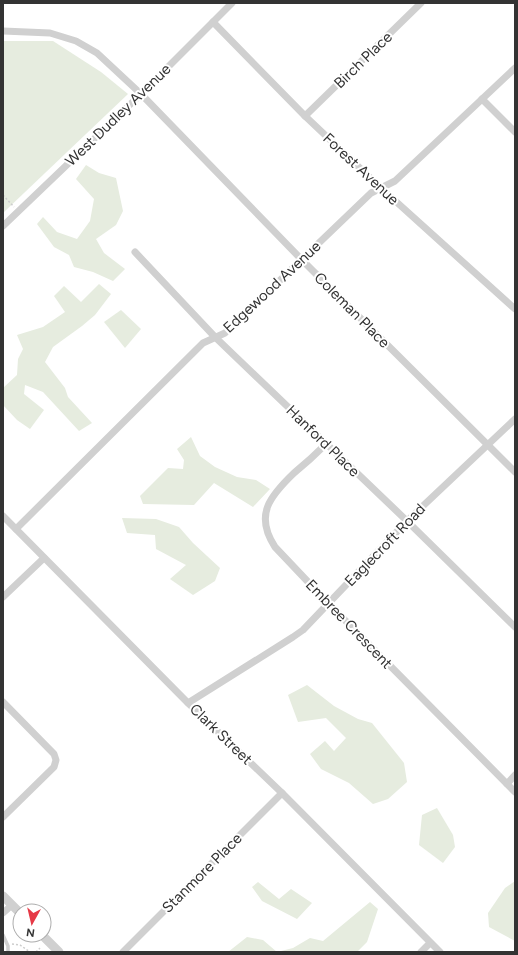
<svg xmlns="http://www.w3.org/2000/svg" width="518" height="955" font-family="Figtree,sans-serif">
<rect width="100%" height="100%" fill="#fff"/>
<g fill="#e6ecdf">
<path d="M3 41H53L101 72 128 94 3 213Z"/>
<path d="M86 165 99 173 116 178 123 211 116 225 96 239 104 253 125 269 113 281 93 272 74 267 69 255 54 247 37 224 43 217 57 232 77 239 90 221 94 199 76 179Z"/>
<path d="M99 284 111 294 95 315 82 326 53 347 45 362 65 388 68 397 92 423 79 431 43 392 25 385 24 394 44 410 30 429 17 420 3 405V388L17 375 18 359 23 349 17 335 43 327 65 312 54 296 64 286 81 302Z"/>
<path d="M121 310 141 329 125 348 104 322Z"/>
<path d="M191 437 200 456 215 467 237 477 256 480 270 489 253 507 214 483 194 505 143 504 140 496 168 468 183 469 184 460 177 449Z"/>
<path d="M122 518 156 519 179 527 193 543 220 568 215 581 193 595 170 579 186 565 156 549 155 535 127 533Z"/>
<path d="M307 685 334 706 358 719 372 723 404 763 407 782 388 799 373 804 349 783 321 769 310 754 325 741 334 751 346 738 326 718 298 722 288 695Z"/>
<path d="M437 808 453 835 455 847 443 863 419 845 422 815Z"/>
<path d="M515 881V941L489 927 488 913 505 888Z"/>
<path d="M258 882 279 899 291 889 312 903 297 919 262 901 252 887Z"/>
<path d="M370 902 378 909 367 942 357 952H228L247 937 263 940 277 952 293 948 310 938 323 941Z"/>
</g>
<g fill="none" stroke-linecap="round" stroke-linejoin="round">
<g stroke="#cdcdcd" stroke-width="1.5" stroke-dasharray="2 2" stroke-linecap="butt">
<path d="M3 195 14 207"/>
<path d="M12 944 20 945 30 952"/>
<path d="M36 952 40 948"/>
</g>
<path stroke="#d0d0d0" stroke-width="3.5" d="M3 935 8 946V952"/>
<g stroke="#d0d0d0" stroke-width="7">
<path d="M213 22 305 116 381 188 515 309"/>
<path d="M3 31 50 33 76 41 97 53 141 94 302 260 515 472"/>
<path d="M482 99 515 132"/>
<path d="M305 116 421 3"/>
<path d="M3 226 141 94 232 3"/>
<path d="M135 252 215 337 407 521 515 627"/>
<path d="M326 444C316 454 305 464 294 473 270 496 254 515 275 547L328 603 515 792"/>
<path d="M3 516 188 703 282 793 440 952"/>
<path d="M16 529 203 343 225 333 371 193 395 181 515 68"/>
<path d="M3 597 44 558"/>
<path d="M3 702 54 754 56 760 54 767 3 817"/>
<path d="M188 703 293 637 303 630 407 521 515 419"/>
<path d="M507 784 515 775"/>
<path d="M3 913 12 905"/>
<path d="M123 952 282 793"/>
<path d="M421 952 430 943"/>
</g>
<g stroke="#d0d0d0" stroke-width="9">
<path d="M3 896 20 913"/>
<path d="M42 935 59 952"/>
</g>
</g>
<g text-anchor="middle" dominant-baseline="central" stroke-width="4" stroke-linejoin="round" paint-order="stroke">
<g font-size="15" fill="#333" stroke="#fff">
<text transform="translate(363 60) rotate(-44)">Birch Place</text>
<text transform="translate(118 115) rotate(-44)">West Dudley Avenue</text>
<text transform="translate(361 169) rotate(43)">Forest Avenue</text>
<text transform="translate(272 287) rotate(-43)">Edgewood Avenue</text>
<text transform="translate(352 310) rotate(45)">Coleman Place</text>
<text transform="translate(323 441) rotate(44)">Hanford Place</text>
<text transform="translate(385 545) rotate(-46)">Eaglecroft Road</text>
<text transform="translate(349 624) rotate(46)">Embree Crescent</text>
<text transform="translate(221 734) rotate(44)">Clark Street</text>
<text transform="translate(202 873) rotate(-45)">Stanmore Place</text>
</g>
</g>
<rect width="518" height="955" fill="none" stroke="#333333" stroke-width="8"/>
<g transform="translate(32 923) rotate(188)"><circle r="19" fill="#ffffff" stroke="#adadad"/>
<path d="M0-3L7 15L0 10L-7 15Z" fill="#e63946"/>
<text y="-6" font-size="11" font-weight="bold" text-anchor="middle" fill="#333333">N</text>
</g>
</svg>
